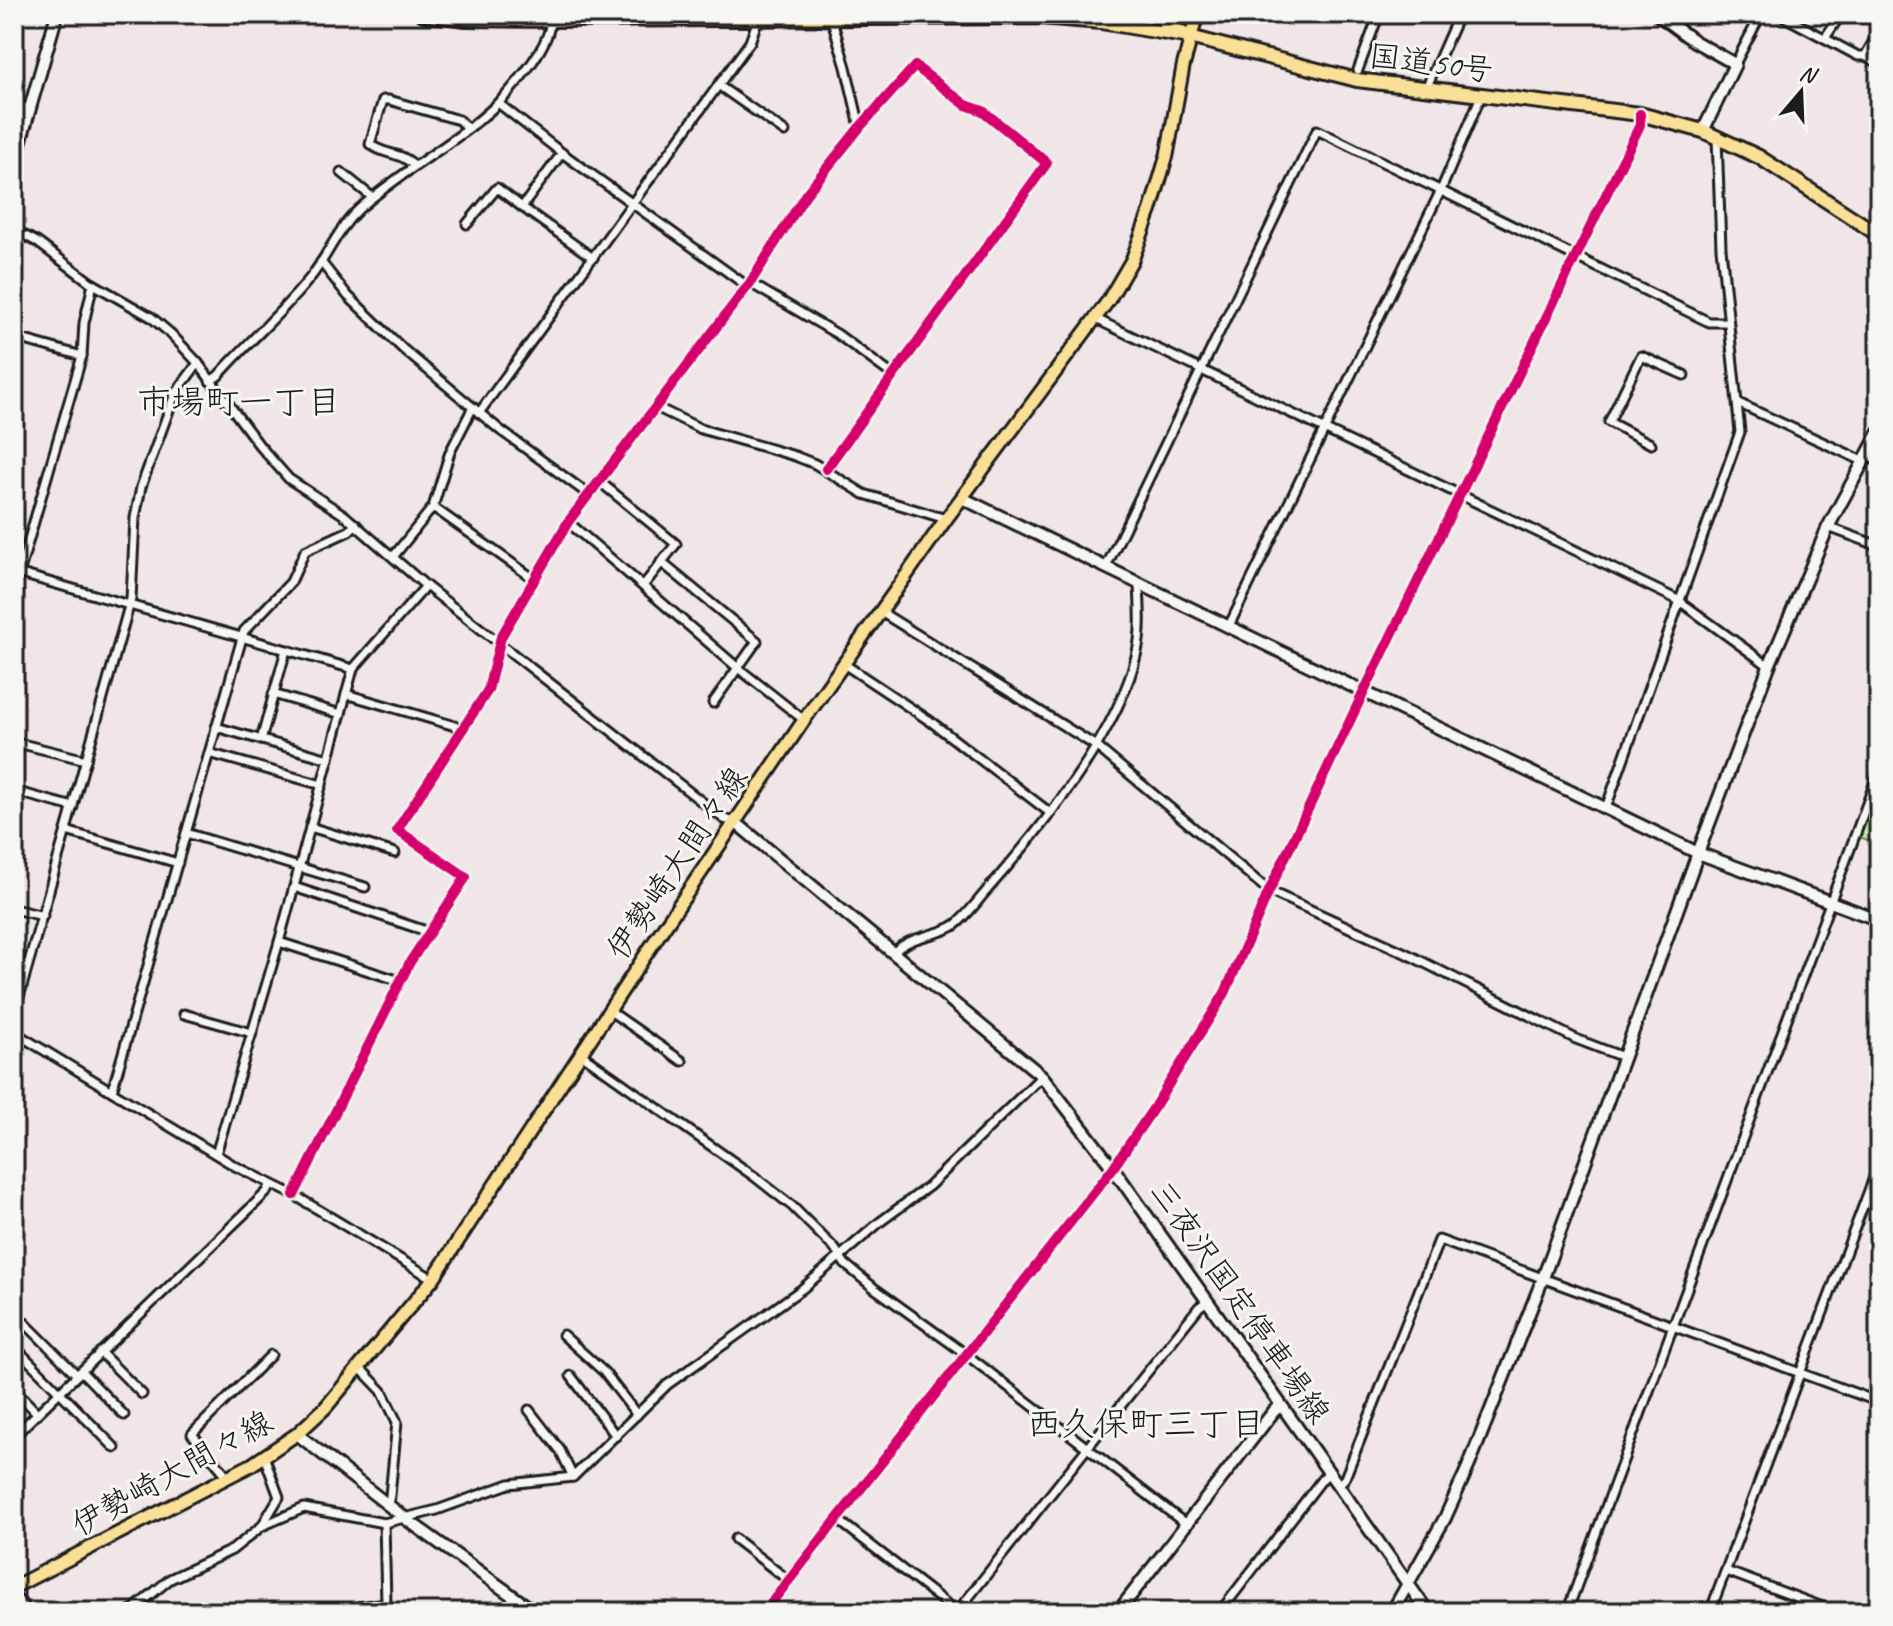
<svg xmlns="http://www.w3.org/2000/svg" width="1893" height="1626" font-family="Caveat,'Klee One',sans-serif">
<rect width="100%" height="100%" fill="#f0e6e8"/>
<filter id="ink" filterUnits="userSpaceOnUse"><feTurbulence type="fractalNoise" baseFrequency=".0125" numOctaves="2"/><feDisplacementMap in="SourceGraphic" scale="16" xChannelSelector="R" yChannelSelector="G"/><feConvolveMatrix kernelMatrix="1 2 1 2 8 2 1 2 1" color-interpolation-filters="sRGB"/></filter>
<g filter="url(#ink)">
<path fill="#bce8a5" stroke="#6c8260" stroke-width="2" d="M1879 783V844L1859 837Z"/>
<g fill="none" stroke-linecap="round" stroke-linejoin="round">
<g stroke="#1c1c1c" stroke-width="13">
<g id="street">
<path d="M1779 14 1858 56H1865L1879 63"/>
<path d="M831 17 846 67 860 127"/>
<path d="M1825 38 1841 14"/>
<path d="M1865 56 1879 32"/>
<path d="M1735 64 1761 14"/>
<path d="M1358 70 1379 14"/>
<path d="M1428 84 1459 14"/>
<path d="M718 85 785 132"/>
<path d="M498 103 562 153 747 286"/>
<path d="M14 105 30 109"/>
<path d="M562 153 522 207 593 258"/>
<path d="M413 165C402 152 382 155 370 144L383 100H389L459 120 467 128"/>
<path d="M341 172 372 197"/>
<path d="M467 224 497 188 522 207"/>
<path d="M14 230 37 242 90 282 151 317 171 334 198 363 259 445 289 479 344 515 426 586 724 819 735 822"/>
<path d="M321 262 348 296 404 350 500 430 588 494"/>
<path d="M750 283 837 334 894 376"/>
<path d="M1096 319 1678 600 1769 666"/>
<path d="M14 337 82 356"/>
<path d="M210 381 218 376C247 343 282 313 310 278 328 256 337 229 359 209 405 167 466 139 508 93 521 78 552 41 550 20"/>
<path d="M1738 403 1863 461"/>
<path d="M656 407 701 429 795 456 815 464 864 494 946 519"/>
<path d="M479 413 750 42 758 19"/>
<path d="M1651 444 1609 422 1641 356 1684 375"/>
<path d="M1866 455 1879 462"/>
<path d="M599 481 676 544 643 586"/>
<path d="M433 507 534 579"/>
<path d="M568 522 738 668 804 720"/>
<path d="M1828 527 1879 546"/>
<path d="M393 557 433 507 450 452 473 407"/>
<path d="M661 562 757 641 713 703"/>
<path d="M1106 567 1317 130 1709 322H1728"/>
<path d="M14 572 353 669"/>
<path d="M14 591 82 356 84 323 93 284"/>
<path d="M881 612 1096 746 1269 891 1405 953 1576 1039 1623 1057"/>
<path d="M1228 628 1441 190 1481 96"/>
<path d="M844 664 930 721 1049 812"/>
<path d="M273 694 341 714"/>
<path d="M346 694 462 728"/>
<path d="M216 727 329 759"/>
<path d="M261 740 286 650"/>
<path d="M14 742 86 760"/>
<path d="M209 753 322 785"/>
<path d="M14 791 73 807"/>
<path d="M1606 808 1740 432 1721 248 1717 138"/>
<path d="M310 827 395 853"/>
<path d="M66 831 178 863"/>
<path d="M186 833 365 887"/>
<path d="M294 887 429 932"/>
<path d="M14 909 43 916"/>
<path d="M279 942 400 981"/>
<path d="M894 952C913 934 937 937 955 925 967 916 978 900 988 889 1041 829 1120 731 1137 652 1142 630 1140 607 1139 585"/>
<path d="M610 1011 682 1061"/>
<path d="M184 1014 252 1033"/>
<path d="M14 1015 131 599 135 518 141 487 175 394 198 363"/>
<path d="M14 1032 235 1166 294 1195 433 1279"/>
<path d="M581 1054 755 1177 792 1206 835 1249 845 1264 874 1288 967 1355 1187 1525"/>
<path d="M112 1091 244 631 291 582 305 551 349 531 356 524"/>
<path d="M216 1154 279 942 353 669 426 586"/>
<path d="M294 1195 410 962 466 877 397 830 488 690 501 637 568 522 750 283 806 194 860 127 915 66 966 105 983 111 1047 163 826 469"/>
<path d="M14 1312 77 1375"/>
<path d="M563 1335 604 1372 637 1415"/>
<path d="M14 1346 115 1448"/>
<path d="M100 1352 142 1394"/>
<path d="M360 1368 382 1391 397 1422 389 1506"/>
<path d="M81 1371 124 1415"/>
<path d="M571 1376 616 1436"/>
<path d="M14 1389 37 1413"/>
<path d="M529 1410 560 1450 573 1477"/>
<path d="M14 1436 268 1191 270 1184"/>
<path d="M228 1477 192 1434 271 1355"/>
<path d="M1338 1486 1345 1478 1439 1240 1879 1402"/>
<path d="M837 1519 957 1612"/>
<path d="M263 1524 279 1497 264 1456"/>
<path d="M735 1539 788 1580"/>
<path d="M1726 1571 1836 1612"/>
<path d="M14 1595 29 1612"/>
<path d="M359 1607 386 1603 384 1523"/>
<path d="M130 1612 170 1579 232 1550 262 1526 304 1508 384 1523 437 1510 509 1484 573 1477 667 1385 802 1289 880 1222 929 1186 1042 1076"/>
<path d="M335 1612 359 1607 365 1612"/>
<path d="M764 1612 1113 1168 1155 1106 1225 993 1269 891 1357 706 1640 125V114"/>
<path d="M957 1612 1199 1307 1206 1302"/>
<path d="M1220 1612 1323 1478 1329 1474"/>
<path d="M1567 1612 1879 771"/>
<path d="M1710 1612 1879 1164"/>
</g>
</g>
<g stroke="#1c1c1c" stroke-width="16">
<g id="secondary">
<path d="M1657 14 1694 41 1735 64 1703 131"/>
<path d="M14 164 57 14"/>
<path d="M962 498 1698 853 1879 920"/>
<path d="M735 822 1042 1076 1113 1168 1428 1612"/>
<path d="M297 1434 406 1519 535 1612"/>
<path d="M1118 1612 1274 1411 1281 1406"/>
<path d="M1392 1612 1445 1518 1469 1465 1543 1278 1698 853 1769 666 1828 527 1879 433"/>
</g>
</g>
<g stroke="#1c1c1c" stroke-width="17">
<g id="primary">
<path d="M1153 14 1186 35"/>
<path d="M14 1587 251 1465 297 1434 325 1408 433 1279 658 936 804 720 946 519 1108 301 1132 260 1151 209 1167 155 1183 67 1197 14"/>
</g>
</g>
<g stroke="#1c1c1c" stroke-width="18">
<path id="highway" d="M423 14 466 19 550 20 1040 17 1101 22 1190 37 1357 80 1640 114 1703 131 1759 157 1879 235"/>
</g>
<use href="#street" stroke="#f6f6f2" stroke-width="7"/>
<use href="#secondary" stroke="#f6f6f2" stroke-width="10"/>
<use href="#primary" stroke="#fadf96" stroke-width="11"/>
<use href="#highway" stroke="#fadf96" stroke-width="12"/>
<g stroke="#f6f6f2" stroke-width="15">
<g id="cycleway">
<path d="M294 1195 410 962 466 877 397 830 488 690 501 637 568 522 750 283 806 194 860 127 915 66 966 105 983 111 1047 163 826 469"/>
<path d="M764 1612 1113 1168 1155 1106 1225 993 1269 891 1357 706 1640 125V114"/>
</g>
</g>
<use href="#cycleway" stroke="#d6006c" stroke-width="10"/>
</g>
</g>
<g text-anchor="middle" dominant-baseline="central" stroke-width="6" stroke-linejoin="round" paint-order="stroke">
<g font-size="32" fill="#1c1c1c" stroke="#f6f6f2">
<text transform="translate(1431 63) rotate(7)">国道50号</text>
<text transform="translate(677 863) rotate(-56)">伊勢崎大間々線</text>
<text transform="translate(1240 1302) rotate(55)">三夜沢国定停車場線</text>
<text transform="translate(172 1473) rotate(-29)">伊勢崎大間々線</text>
</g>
<g font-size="34" fill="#1c1c1c" stroke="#f6f6f2">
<text x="239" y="401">市場町一丁目</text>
<text x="1146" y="1423">西久保町三丁目</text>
</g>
</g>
<rect width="1893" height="1626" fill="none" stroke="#f6f6f2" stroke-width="48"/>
<rect x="24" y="24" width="1845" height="1578" fill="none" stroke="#1c1c1c" stroke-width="3" filter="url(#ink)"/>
<g transform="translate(1801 92) rotate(19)" stroke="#f6f6f2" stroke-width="6" paint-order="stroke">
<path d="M0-6L14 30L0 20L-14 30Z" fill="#1c1c1c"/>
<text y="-12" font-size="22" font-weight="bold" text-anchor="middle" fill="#1c1c1c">N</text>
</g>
</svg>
